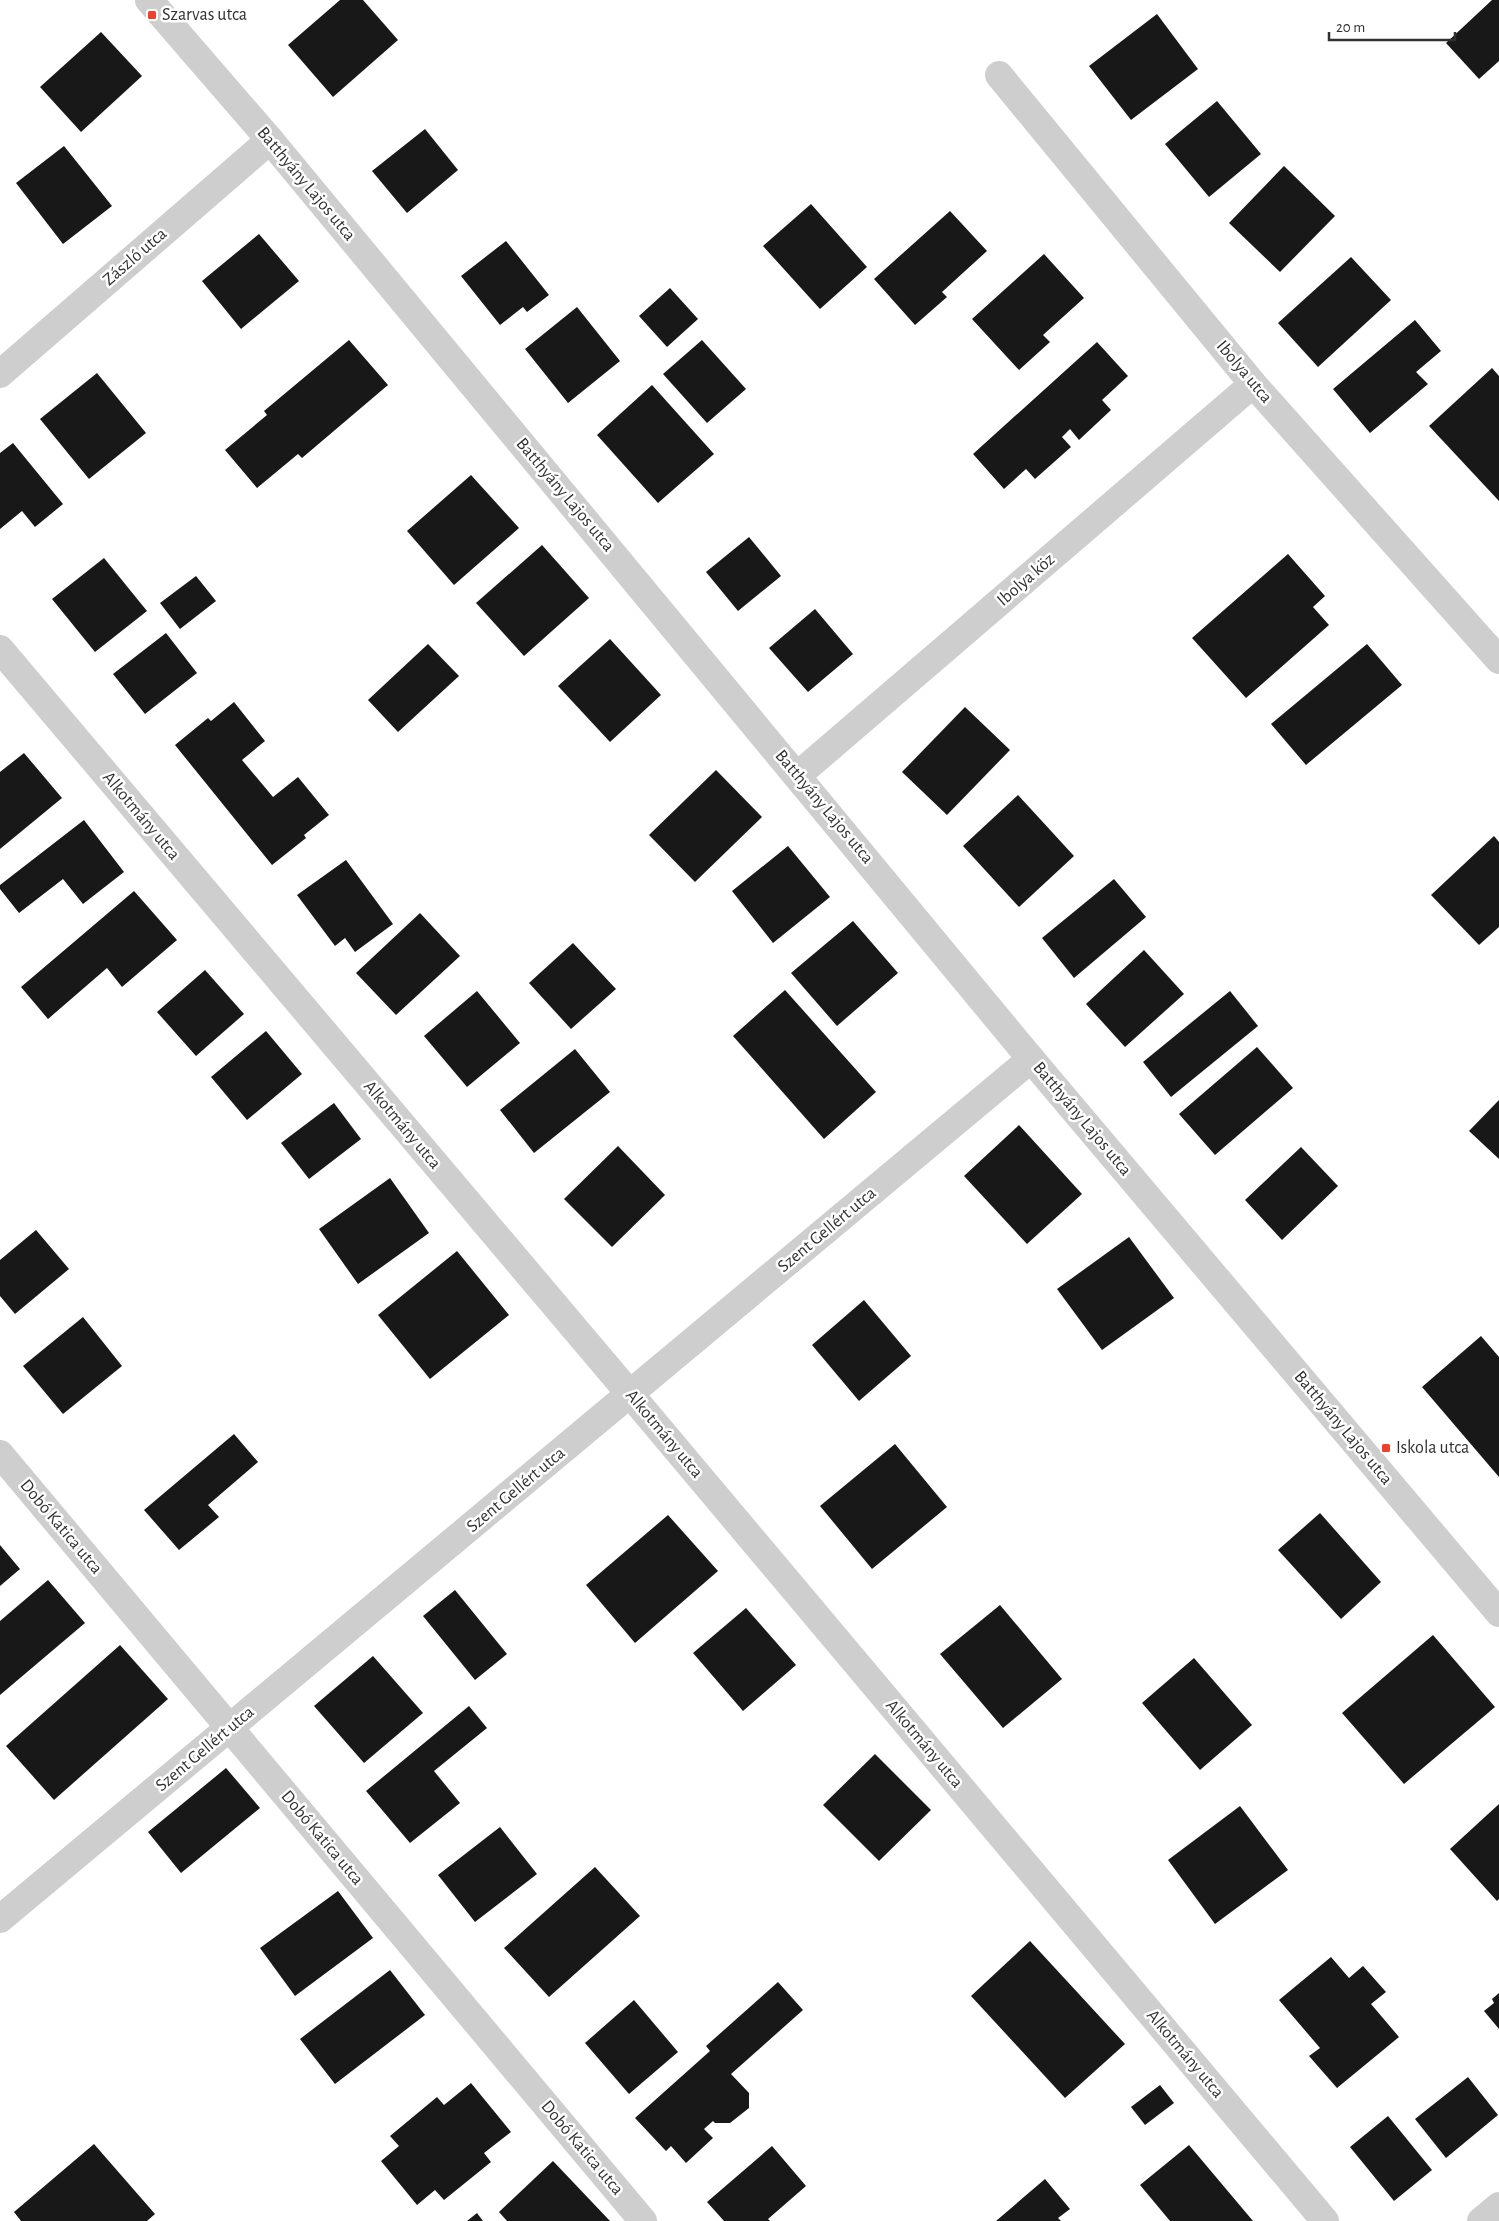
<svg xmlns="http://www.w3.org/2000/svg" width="1499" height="2221" font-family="'Alegreya Sans',sans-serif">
<rect width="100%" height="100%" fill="#fff"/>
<g fill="#181818">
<path d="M340 0H363L398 40 333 97 288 45Z"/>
<path d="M1492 0H1499V61L1479 79 1446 43Z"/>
<path d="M1157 14 1198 69 1131 120 1089 66Z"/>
<path d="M101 32 142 76 81 132 40 87Z"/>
<path d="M1217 101 1261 154 1209 197 1165 144Z"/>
<path d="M425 129 458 170 407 213 372 171Z"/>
<path d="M64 146 112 206 63 244 16 183Z"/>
<path d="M1284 166 1335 216 1280 272 1229 223Z"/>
<path d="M811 204 867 267 820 309 763 246Z"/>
<path d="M950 211 987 251 942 292 947 297 915 325 874 279Z"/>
<path d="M259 234 299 281 241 329 202 281Z"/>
<path d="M506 241 549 295 527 312 523 307 500 325 461 276Z"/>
<path d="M1044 254 1084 298 1043 335 1050 342 1019 370 972 319Z"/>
<path d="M1351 257 1391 300 1318 367 1278 323Z"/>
<path d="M670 288 698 319 667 347 639 316Z"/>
<path d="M577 307 620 361 568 403 525 349Z"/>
<path d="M1415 320 1441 351 1416 372 1428 384 1370 433 1333 389Z"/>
<path d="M349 340 388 385 302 458 298 454 257 488 225 450 267 415 264 411Z"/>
<path d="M702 340 746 389 707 423 663 374Z"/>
<path d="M1097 342 1128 376 1102 400 1111 410 1079 440 1070 429 1062 437 1071 447 1035 479 1026 469 1004 489 973 454Z"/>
<path d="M1492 368 1499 376V501L1429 426Z"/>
<path d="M97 373 146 433 89 479 40 419Z"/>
<path d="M652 385 714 454 658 503 597 435Z"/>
<path d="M13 443 63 504 35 527 22 511 0 529V453Z"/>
<path d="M471 475 519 528 454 585 407 531Z"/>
<path d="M749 537 781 576 738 611 706 572Z"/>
<path d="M542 545 589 598 524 656 476 603Z"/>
<path d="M1288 554 1325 596 1313 607 1329 625 1246 698 1192 638Z"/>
<path d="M104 558 147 611 95 652 52 599Z"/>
<path d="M196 576 216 601 180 629 160 603Z"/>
<path d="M815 609 853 654 808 692 769 648Z"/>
<path d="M166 633 197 673 145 714 113 674Z"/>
<path d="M610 639 661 695 610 742 558 686Z"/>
<path d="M428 644 459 676 398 732 368 700Z"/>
<path d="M1367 644 1402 685 1306 765 1271 724Z"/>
<path d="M234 702 265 741 242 760 273 797 298 777 329 815 304 835 306 838 272 865 175 745 208 718 211 721Z"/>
<path d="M965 707 1010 750 947 815 902 772Z"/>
<path d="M24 753 62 798 0 849V772Z"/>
<path d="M716 770 762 817 695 882 649 835Z"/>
<path d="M1018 795 1074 856 1019 907 963 846Z"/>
<path d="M84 820 124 872 83 904 63 879 19 913 0 889V885Z"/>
<path d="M1494 836 1499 842V927L1479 945 1431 895Z"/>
<path d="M788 846 830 897 773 943 732 891Z"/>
<path d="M346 860 393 924 355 952 345 938 335 946 297 895Z"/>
<path d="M1114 879 1146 917 1074 978 1042 938Z"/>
<path d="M134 891 177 940 122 987 107 968 48 1019 21 987Z"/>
<path d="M420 913 460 956 396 1015 356 973Z"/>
<path d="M853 921 898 973 837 1026 791 973Z"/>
<path d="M573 943 616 989 571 1029 529 983Z"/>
<path d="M1144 950 1184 994 1125 1047 1086 1004Z"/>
<path d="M205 970 244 1014 196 1056 157 1012Z"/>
<path d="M785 990 876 1092 824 1139 733 1036Z"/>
<path d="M477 991 520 1043 467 1087 424 1036Z"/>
<path d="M1230 991 1258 1026 1171 1097 1143 1062Z"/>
<path d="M266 1031 302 1074 247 1120 211 1077Z"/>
<path d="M1257 1047 1293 1088 1215 1155 1179 1114Z"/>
<path d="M575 1049 610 1092 534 1153 500 1110Z"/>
<path d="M1499 1100V1159L1469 1131Z"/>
<path d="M334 1103 361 1139 309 1179 281 1143Z"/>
<path d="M1019 1125 1082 1194 1027 1244 964 1176Z"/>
<path d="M618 1146 665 1195 612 1247 564 1199Z"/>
<path d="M1301 1147 1338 1186 1282 1240 1245 1200Z"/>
<path d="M390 1178 429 1233 358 1284 319 1229Z"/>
<path d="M36 1230 69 1269 15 1314 0 1296V1260Z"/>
<path d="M1129 1237 1174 1298 1102 1350 1057 1289Z"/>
<path d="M457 1251 509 1315 430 1379 378 1315Z"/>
<path d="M864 1300 911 1356 859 1401 812 1345Z"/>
<path d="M83 1317 122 1366 63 1414 23 1366Z"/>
<path d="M1481 1336 1499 1357V1477L1422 1387Z"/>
<path d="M234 1434 258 1462 208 1505 219 1517 179 1550 144 1510Z"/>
<path d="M895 1444 947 1507 872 1569 820 1506Z"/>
<path d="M1320 1513 1381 1582 1341 1619 1278 1550Z"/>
<path d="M668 1515 718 1571 635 1643 586 1585Z"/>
<path d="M0 1545 20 1569 0 1586Z"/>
<path d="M48 1580 85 1623 0 1695V1621Z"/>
<path d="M455 1590 507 1654 475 1680 423 1616Z"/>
<path d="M1000 1605 1062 1679 1003 1728 940 1654Z"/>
<path d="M746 1608 796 1665 743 1711 693 1653Z"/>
<path d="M1433 1635 1495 1707 1404 1784 1342 1713Z"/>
<path d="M120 1645 168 1699 54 1800 6 1746Z"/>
<path d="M373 1656 423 1713 364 1763 314 1706Z"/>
<path d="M1194 1658 1252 1725 1200 1770 1142 1703Z"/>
<path d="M469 1706 487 1728 434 1771 460 1803 410 1843 366 1791Z"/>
<path d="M875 1754 931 1810 879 1861 823 1805Z"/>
<path d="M226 1768 260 1808 181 1873 148 1832Z"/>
<path d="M1499 1804V1899L1497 1901 1450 1849Z"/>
<path d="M1240 1806 1288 1870 1215 1924 1168 1860Z"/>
<path d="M500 1827 537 1874 475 1922 438 1875Z"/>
<path d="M595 1867 640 1916 549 1997 504 1948Z"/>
<path d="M338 1891 373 1938 295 1996 260 1948Z"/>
<path d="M1030 1941 1125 2044 1065 2098 971 1996Z"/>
<path d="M1331 1957 1349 1978 1363 1966 1386 1992 1371 2004 1399 2037 1337 2088 1309 2056 1320 2048 1279 2000Z"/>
<path d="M390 1970 425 2015 335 2084 300 2039Z"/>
<path d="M778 1982 803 2010 731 2074 749 2093V2108L730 2123H715L713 2121 704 2129 713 2138 686 2163 671 2146 666 2151 635 2118 710 2051 706 2046Z"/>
<path d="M1499 1993V2029L1484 2011 1494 2003 1492 1999Z"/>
<path d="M634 2000 678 2052 629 2094 585 2043Z"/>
<path d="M1468 2077 1498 2115 1446 2158 1415 2119Z"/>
<path d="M471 2083 511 2132 484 2153 491 2162 444 2200 435 2190 417 2205 381 2161 399 2146 390 2136 437 2097 444 2105Z"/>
<path d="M1160 2085 1174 2103 1145 2125 1131 2107Z"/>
<path d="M1388 2116 1432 2170 1394 2201 1350 2147Z"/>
<path d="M94 2144 155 2214 147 2221H21L14 2212Z"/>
<path d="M1189 2145 1253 2221H1170L1140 2185Z"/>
<path d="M772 2146 806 2186 768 2219 770 2221H724L707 2202Z"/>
<path d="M553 2161 610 2221H507L499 2212Z"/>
<path d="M1045 2179 1070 2209 1058 2218 1061 2221H996Z"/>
<path d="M477 2213 483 2221H467Z"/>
</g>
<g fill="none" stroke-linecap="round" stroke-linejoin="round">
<g stroke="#cecece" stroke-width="28">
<path d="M149 0 270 140 1031 1059 1499 1613"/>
<path d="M999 75 1253 384 1499 660"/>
<path d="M0 374 270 140"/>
<path d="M0 649 630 1394 1325 2221"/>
<path d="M798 775 1253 384"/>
<path d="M0 1454 643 2221"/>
<path d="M0 1919 1031 1059"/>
<path d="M1481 2221 1499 2206"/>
</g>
</g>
<g fill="#ef402d" stroke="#fff" stroke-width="2">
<rect x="147" y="10" width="10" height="10" rx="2.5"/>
<rect x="1381" y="1443" width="10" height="10" rx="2.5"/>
</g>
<g text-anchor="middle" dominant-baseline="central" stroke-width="5" stroke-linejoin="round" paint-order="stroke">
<g font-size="18" fill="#313131" stroke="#fff" text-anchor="start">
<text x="162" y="15">Szarvas utca</text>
<text x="1396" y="1448">Iskola utca</text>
</g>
<g font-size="18" fill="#313131" stroke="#fff">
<text transform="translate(306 184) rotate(50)">Batthyány Lajos utca</text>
<text transform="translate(135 257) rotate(-41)">Zászló utca</text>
<text transform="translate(1244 372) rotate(50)">Ibolya utca</text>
<text transform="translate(565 495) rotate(50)">Batthyány Lajos utca</text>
<text transform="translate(1026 580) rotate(-41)">Ibolya köz</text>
<text transform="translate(824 807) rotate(50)">Batthyány Lajos utca</text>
<text transform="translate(141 816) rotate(50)">Alkotmány utca</text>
<text transform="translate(1082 1119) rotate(50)">Batthyány Lajos utca</text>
<text transform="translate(402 1125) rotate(50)">Alkotmány utca</text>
<text transform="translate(827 1230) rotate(-40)">Szent Gellért utca</text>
<text transform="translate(1343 1428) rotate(50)">Batthyány Lajos utca</text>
<text transform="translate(664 1434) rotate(50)">Alkotmány utca</text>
<text transform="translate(516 1490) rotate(-40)">Szent Gellért utca</text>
<text transform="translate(61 1527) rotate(50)">Dobó Katica utca</text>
<text transform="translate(924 1744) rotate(50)">Alkotmány utca</text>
<text transform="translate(205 1749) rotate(-40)">Szent Gellért utca</text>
<text transform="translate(322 1838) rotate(50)">Dobó Katica utca</text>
<text transform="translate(1185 2054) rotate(50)">Alkotmány utca</text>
<text transform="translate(582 2148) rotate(50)">Dobó Katica utca</text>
</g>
</g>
<path d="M1329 32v8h126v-8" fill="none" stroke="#313131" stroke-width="2.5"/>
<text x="1336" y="32" font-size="15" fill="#313131" stroke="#ffffff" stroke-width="4" paint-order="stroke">20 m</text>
</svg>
